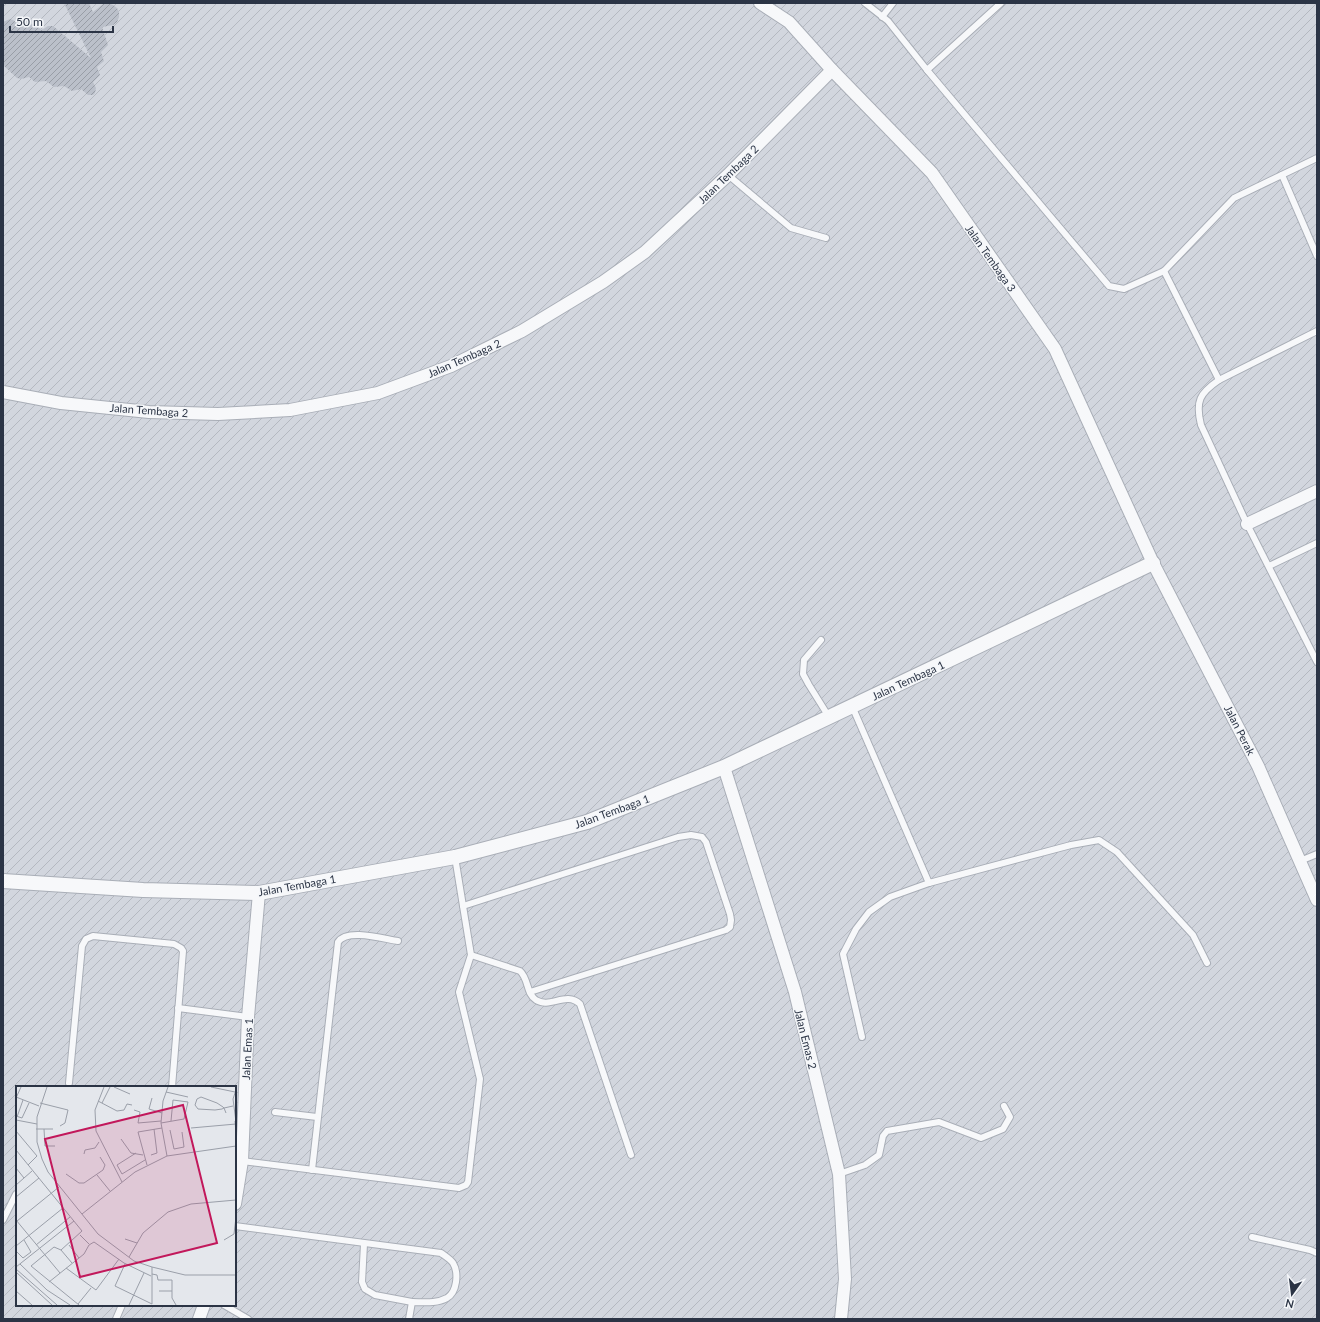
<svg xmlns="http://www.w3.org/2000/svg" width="1320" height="1322" font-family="Lato,sans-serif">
<defs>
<pattern id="industrial-furrows" width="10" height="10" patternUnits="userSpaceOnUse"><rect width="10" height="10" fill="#d2d6de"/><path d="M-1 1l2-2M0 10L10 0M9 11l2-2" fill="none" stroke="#b4b8c0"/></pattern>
<pattern id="building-hatch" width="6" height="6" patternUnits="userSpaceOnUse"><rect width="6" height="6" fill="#bbc0ca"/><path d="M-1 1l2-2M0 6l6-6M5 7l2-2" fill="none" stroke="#989da6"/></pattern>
</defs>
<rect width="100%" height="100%" fill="#e4e7ec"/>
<path fill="url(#industrial-furrows)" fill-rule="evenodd" d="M3 3H1317V1319H3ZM17 1087H235V1305H17Z"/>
<path fill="url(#building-hatch)" d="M64 3H89L93 12 103 4 108 3 113 5 117 8 119 12V17L117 22 113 25 102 27 108 45 101 52 104 61 97 67 100 75 93 82 96 88 95 93 93 95H88L81 89 72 91 64 86 54 87 46 81 35 82 29 77 21 79 17 78 3 65V22L10 19 13 20 24 28 32 24 35 25 42 30 48 26H53L91 58Z"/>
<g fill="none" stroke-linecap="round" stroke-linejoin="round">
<g stroke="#a9aeb7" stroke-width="8">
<g id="service">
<path d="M865 3 888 21 927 70 1109 286 1124 289 1164 271 1234 198 1317 158"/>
<path d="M882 17 893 3"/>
<path d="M927 70 1001 3"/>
<path d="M728 175 791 228 826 238"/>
<path d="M1282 175 1317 256"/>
<path d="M1164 271 1219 380"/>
<path d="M1317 331 1219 380C1200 393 1195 401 1201 425L1247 524 1317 662"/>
<path d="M1269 566 1317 543"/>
<path d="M821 640 804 660 803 674 809 685 829 717"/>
<path d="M852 706 929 883"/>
<path d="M1300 861 1317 854"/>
<path d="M463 906 678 837 691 835 702 837 706 842 730 914 731 920 730 927 726 930 530 992"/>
<path d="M471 955 520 971C529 979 526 994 536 1000 550 1009 566 991 580 1004L631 1155"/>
<path d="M178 1008 248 1017"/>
<path d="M862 1037 843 954 856 929 869 912 890 897 929 883 1071 845 1099 840 1117 852 1193 935 1207 963"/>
<path d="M69 1083 82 946 86 939 93 936 174 944 181 948 183 951 172 1087"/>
<path d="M275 1112 317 1117"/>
<path d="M242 1161 459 1188 466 1185 468 1182 480 1079 459 992 471 955 455 857"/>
<path d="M312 1170 338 942C347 928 384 939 398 941"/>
<path d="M839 1174 865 1165 879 1155 883 1136 887 1131 939 1122 981 1138 1003 1129 1010 1117 1004 1106"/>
<path d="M3 1220 16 1194H17"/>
<path d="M235 1226 441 1253C445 1256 450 1259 453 1263 459 1273 457 1292 447 1298 436 1304 423 1302 412 1302L409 1319"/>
<path d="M1252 1237 1310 1250 1317 1253"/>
<path d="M364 1244 362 1282 365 1289 375 1295 412 1302"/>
<path d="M224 1305 248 1319"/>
<path d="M116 1319 122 1305"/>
</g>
</g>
<g stroke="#a9aeb7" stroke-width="14">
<g id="minor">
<path d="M760 3 789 22 832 70 932 173 1055 349 1153 563 1258 766 1317 900"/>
<path d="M3 392 61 403 149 412 218 414 290 410 378 393 451 366 522 331 603 282 645 252 728 175 832 70"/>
<path d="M1247 524 1317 491"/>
<path d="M724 767 795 992 839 1174 845 1279 841 1319"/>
<path d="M235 1204 242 1161 248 1017 259 893"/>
<path d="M199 1319 204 1305"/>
</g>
</g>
<g stroke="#a9aeb7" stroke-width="16">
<path id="tertiary" d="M3 881 143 890 259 893 455 857 587 822 724 767 1153 563"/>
</g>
<use href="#service" stroke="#f7f8fa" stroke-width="6"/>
<use href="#minor" stroke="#f7f8fa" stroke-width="12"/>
<use href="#tertiary" stroke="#f7f8fa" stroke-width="14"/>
</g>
<g text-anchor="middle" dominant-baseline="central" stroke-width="3" stroke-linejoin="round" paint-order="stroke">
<g font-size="11" fill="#2b3445" stroke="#f4f6f9">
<text transform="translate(728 174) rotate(-44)">Jalan Tembaga 2</text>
<text transform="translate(991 258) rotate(55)">Jalan Tembaga 3</text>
<text transform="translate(464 358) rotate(-24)">Jalan Tembaga 2</text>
<text transform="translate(149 410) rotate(4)">Jalan Tembaga 2</text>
<text transform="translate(908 680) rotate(-25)">Jalan Tembaga 1</text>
<text transform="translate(1240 730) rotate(63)">Jalan Perak</text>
<text transform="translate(612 811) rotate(-20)">Jalan Tembaga 1</text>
<text transform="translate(297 885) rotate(-10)">Jalan Tembaga 1</text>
<text transform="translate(806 1039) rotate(76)">Jalan Emas 2</text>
<text transform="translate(247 1049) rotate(-87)">Jalan Emas 1</text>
</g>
</g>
<g transform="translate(16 1086)">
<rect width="220" height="220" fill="#e4e7ec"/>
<path fill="none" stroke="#9a9fa9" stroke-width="1" d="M31 1 21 31V56L26 73 32 86 82 148 118 175 136 181 169 189H220M88 1 79 24 80 45 106 96M98 1 114 8M195 1 219 6M220 4 217 13 220 36M150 6 172 11M0 11 23 20M0 12 5 1M136 12 133 23 146 27M82 15 101 25 108 24 111 18 116 19M24 17 52 24 49 37 44 40M86 17 94 1M118 24 124 26 122 37 145 35M210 27 208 22 207 21 201 17 185 11 181 13 179 19 182 23 199 24 206 23 208 22 217 20M0 30 6 32 13 17M1 31 7 14M0 34 21 38M219 35 220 48M145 37 168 33 172 16 157 14 155 35M175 42 220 38M20 43H37M28 43 29 60H39M154 44 158 63 168 61 166 46M0 45 21 70 12 79M105 53 115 67 127 69M0 64 66 145 45 164M120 67 101 79 106 88 129 74M68 68 69 64 79 62 83 56M135 69 141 67 138 43M151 70 145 37 147 15 152 1M131 79 122 46 146 42M0 82 8 92M50 88 63 97H68L87 84 89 79 84 71M81 89 94 105M0 99 16 85M0 111 23 92M66 128 119 86 151 70 220 60M0 134 44 187M1 135 43 101M64 149 73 158M109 153 121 157M208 154 218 148 220 131M20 159 54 131M53 159 63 172M0 160 47 122M0 165 7 172 15 166 8 154M113 171 127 147 152 126 175 118 220 114M56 177 45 164 38 161 15 180 63 219M4 178 31 204 54 219M109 178 99 200 136 218M0 181 58 135M50 182 80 204 103 173M0 183 41 219M0 186 36 219M136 188 141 189 142 194H156V212L160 219M33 196 68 168 73 159 78 156 108 177 135 190M0 205 16 219M143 205H156M62 218 75 202M136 218V181M113 219 128 187"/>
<path fill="#c2185b" fill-opacity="0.15" stroke="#c2185b" stroke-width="2" d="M167 19 201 157 64 191 29 53Z"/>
<rect width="220" height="220" fill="none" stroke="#2b3445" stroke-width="2"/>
</g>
<rect width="1320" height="1322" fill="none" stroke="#2b3445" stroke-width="8"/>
<g transform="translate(1292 1294) rotate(194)" stroke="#f4f6f9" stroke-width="3" paint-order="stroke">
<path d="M0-3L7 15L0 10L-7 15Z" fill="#2b3445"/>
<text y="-6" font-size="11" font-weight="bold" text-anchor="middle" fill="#2b3445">N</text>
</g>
<path d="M10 26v6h103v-6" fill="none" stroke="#2b3445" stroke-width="2"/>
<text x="16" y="26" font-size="12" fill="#2b3445" stroke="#f4f6f9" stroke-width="3" paint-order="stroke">50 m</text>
</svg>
